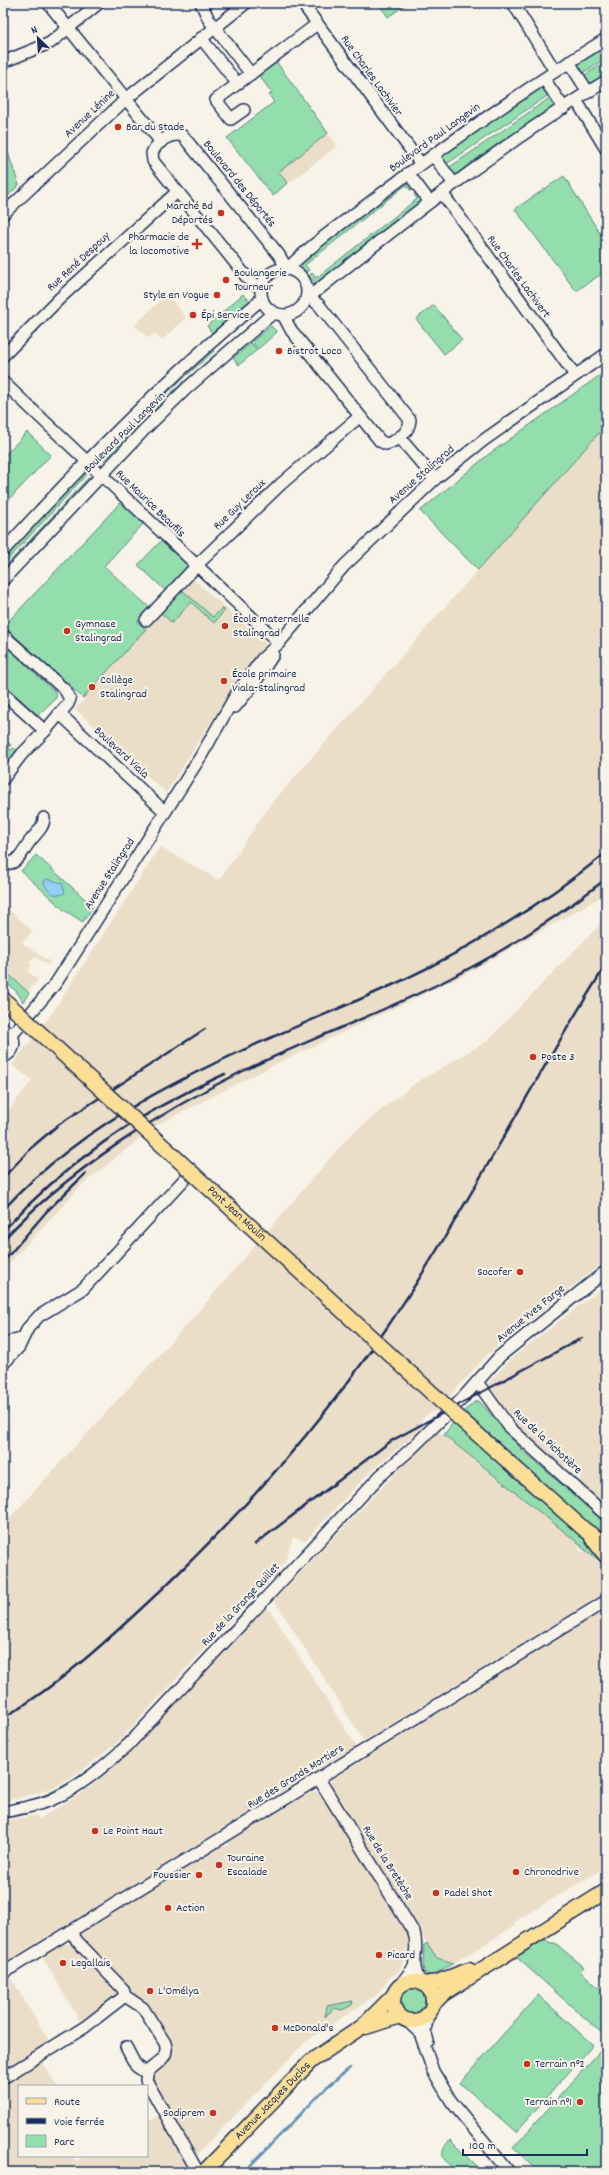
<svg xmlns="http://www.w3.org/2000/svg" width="609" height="2175" font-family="Dekko,sans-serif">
<rect width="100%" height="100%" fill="#f7f3e8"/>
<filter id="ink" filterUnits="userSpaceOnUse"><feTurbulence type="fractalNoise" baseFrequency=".025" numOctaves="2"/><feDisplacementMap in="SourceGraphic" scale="8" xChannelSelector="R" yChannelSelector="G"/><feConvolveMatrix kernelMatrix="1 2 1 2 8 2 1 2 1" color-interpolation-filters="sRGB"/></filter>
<g filter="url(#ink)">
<g fill="#ebdec9">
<path d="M328 133 337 146 288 184 278 172Z"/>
<path d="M167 294 186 318 162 340 155 333 148 338 135 325Z"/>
<path d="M606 425V894L466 974 272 1066 155 1126 83 1184 3 1270V1118L32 1080 12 1065 52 1013 160 847 219 880 270 805Z"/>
<path d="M192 578 266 644 224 702 166 793 75 709 84 700 83 698Z"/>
<path d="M3 904 33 931 22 943 50 962 48 965 35 957 29 963 32 966 28 971 38 980 28 992 3 969Z"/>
<path d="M606 911V1260L491 1351 436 1411 431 1412 420 1421 423 1428 372 1470 305 1541 293 1537 285 1562 118 1742 74 1777 49 1790 3 1802V1525L190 1321 350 1135 414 1084 487 1041 598 926Z"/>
<path d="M606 1285V1506L579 1481 582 1472 573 1463 564 1467 519 1426 495 1397 488 1383 514 1356Z"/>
<path d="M437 1430 582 1546 578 1549 583 1553 585 1549 606 1565 603 1594 364 1741 274 1600Z"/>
<path d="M265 1609 270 1610 356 1746 3 1964V1821L35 1815 39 1819 82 1793 110 1771Z"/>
<path d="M606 1609V1867L514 1922 516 1925 464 1957 454 1963 436 1958 330 1787 332 1779 490 1681 489 1680Z"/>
<path d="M313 1791 321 1793 409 1936 408 1947 404 1955V1961L399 1971 389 1979 378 1994 305 2042 195 2157 147 2076 174 2053 141 2002 81 1941 82 1932 224 1845 226 1847 229 1845 228 1842Z"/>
<path d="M64 1943 76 1946 122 1995 80 2021 42 1957Z"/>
<path d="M10 1977 50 2042 3 2070V1981Z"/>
<path d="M41 2061 57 2086H19V2156H75L73 2157 75 2161 85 2156H147V2122L160 2115 187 2165 180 2172H3V2084Z"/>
</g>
<g fill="#94ddad" stroke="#588686">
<path d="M378 3H408L388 17Z"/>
<path d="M606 42V58L581 74 575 64Z"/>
<path d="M275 60 328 133 279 172 287 183 273 196 227 138 274 102 269 95 272 93 258 74Z"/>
<path d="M606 62V79L592 88 583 76Z"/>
<path d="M540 83 550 94 445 165 438 154Z"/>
<path d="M551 97 557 105 456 178 447 169Z"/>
<path d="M3 138 19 185 3 201Z"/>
<path d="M564 176 606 243V271L576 291 515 209Z"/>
<path d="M406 177 415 188 410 190 406 185 305 265 309 270 306 272 298 262Z"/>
<path d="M418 191 424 200 316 284 309 276 312 273 316 278 417 199 414 194Z"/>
<path d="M243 294 250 301 231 317 225 310Z"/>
<path d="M434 305 462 340 444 354 416 319Z"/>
<path d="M224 311 230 318 212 333 207 326Z"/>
<path d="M271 326 277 332 258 349 252 342Z"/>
<path d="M251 343 257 350 239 365 233 358Z"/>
<path d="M211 347 214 351 160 399 102 458 99 455Z"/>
<path d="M216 354 219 357 108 463 104 460 171 393Z"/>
<path d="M606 371V425L478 570 420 511 489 454Z"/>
<path d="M27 432 51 455 3 506V457Z"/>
<path d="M84 471 87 474 3 565V558Z"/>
<path d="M90 476 93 479 3 575V569Z"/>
<path d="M121 502 143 524 104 566 150 608 137 622 146 629 83 698 4 626Z"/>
<path d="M161 541 188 566 166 591 138 565Z"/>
<path d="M182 590 213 617 222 608 225 610 214 623 191 602 172 623 161 613Z"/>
<path d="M3 643 56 693V698L38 715 3 684Z"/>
<path d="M3 738 11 745 8 748 11 750 14 748 18 752 3 770Z"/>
<path d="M36 855 93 906 83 922 64 910 21 871Z"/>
<path d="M3 969 29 993 23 1002 17 992 3 980Z"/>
<path d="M476 1401H479L523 1451 606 1523V1536L588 1523 464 1411Z"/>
<path d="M455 1420 589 1544 599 1557V1560L581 1547 582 1546 444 1435Z"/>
<path d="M259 1595 260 1596 130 1738 81 1779 38 1801 37 1798C85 1780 119 1745 154 1709 190 1672 223 1633 259 1595Z"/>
<path d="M543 1937 550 1943H555L584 1967 580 1971 606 1994V2037L514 1955Z"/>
<path d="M427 1943 437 1958 454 1963 431 1976 425 1973 423 1967 424 1945Z"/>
<circle cx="412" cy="2000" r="13"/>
<path d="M538 1995 593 2045 516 2132 460 2083Z"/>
<path d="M353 2001 352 2005 342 2010 334 2008 325 2017 327 2006Z"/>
<path d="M600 2051 606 2056V2171L540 2172 513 2148Z"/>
<path d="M450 2140 482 2172H457C444 2160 436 2155 450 2140Z"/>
</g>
<path fill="#92d1f3" stroke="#6290b7" d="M46 879 62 883 65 893C55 897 48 893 44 883Z"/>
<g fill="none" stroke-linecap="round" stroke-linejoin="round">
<path stroke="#6290b7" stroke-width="2.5" d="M244 2172 328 2086 350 2068"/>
<g stroke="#1b2f5e" stroke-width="14">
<g id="minor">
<path d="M48 3 161 142"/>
<path d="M201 3 209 20 251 74"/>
<path d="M302 3 421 164"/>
<path d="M513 3 555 71"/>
<path d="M201 38 237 83"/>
<path d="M3 62 50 43 99 3"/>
<path d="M569 62 588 92"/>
<path d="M544 79 564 108"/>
<path d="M576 100 606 149"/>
<path d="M244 110 231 119 216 100 317 24"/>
<path d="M433 155 454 184"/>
<path d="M408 173 430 202"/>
<path d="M442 193 575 375"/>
<path d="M3 214 126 99 246 3"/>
<circle cx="284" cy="292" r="23"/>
<path d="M287 269C314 242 347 220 377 197 451 141 527 88 606 39"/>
<path d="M261 288 249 280 153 161 152 153C157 142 170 132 183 136L279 255 287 269"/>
<path d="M309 297C404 221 501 144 606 81"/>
<path d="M283 315 291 330 380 441 386 444C397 441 409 433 410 420L319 305 309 297"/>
<path d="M3 356 60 298 177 192"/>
<path d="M3 382 279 643"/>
<path d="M399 437 435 479"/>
<path d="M3 551C84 462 169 375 262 299"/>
<path d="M3 580 145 429 187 388 273 313"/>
<path d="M146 620 200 562 281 484 359 417"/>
<path d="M3 635 65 690 70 699 68 704 45 731 3 693"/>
<path d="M235 707 253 685 273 655"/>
<path d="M59 713 165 812"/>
<path d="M3 779 22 754 45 731"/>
<path d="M3 863C18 867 23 849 31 840 36 833 44 828 44 818"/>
<path d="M3 1028 12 1035C16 1045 13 1053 3 1057"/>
<path d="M12 1035 56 983 201 756 237 693 262 659 279 643 344 566 435 479 484 440 606 354"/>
<path d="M3 1351 13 1340 22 1338"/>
<path d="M3 1364 19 1347 28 1328 39 1316 83 1289 192 1171"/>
<path d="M477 1382 510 1428 606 1515"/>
<path d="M319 1779 414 1933C420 1951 408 1964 421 1982"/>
<path d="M3 1812C19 1809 36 1806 51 1800 81 1787 105 1765 129 1744L380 1476 411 1449 461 1400 500 1356 606 1271"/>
<path d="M3 1973 606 1601"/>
<path d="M400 1985 414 1967"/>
<path d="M125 1996 143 2008 165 2043C170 2057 157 2063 148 2071L146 2080 198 2172"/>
<path d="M405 2019 420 2033 433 2071 451 2101 509 2172"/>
<path d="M428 2041 425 2031 428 2014"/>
<path d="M126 2047 136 2066 146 2073"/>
<path d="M3 2078 85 2027 125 1996 123 1989 77 1941 71 1931"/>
</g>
</g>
<g stroke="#1b2f5e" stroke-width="17">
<g id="major">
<path d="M3 999 15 1010"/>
<path d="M458 1417 585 1530 606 1544"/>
<path d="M592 1538 606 1556"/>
<circle cx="413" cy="2001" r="20"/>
<path d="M424 1984 437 1982 469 1970"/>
<path d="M433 2004 443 1994 606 1891"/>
<path d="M366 2027 400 2016"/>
<path id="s1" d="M204 2172 311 2061 363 2026 394 1995"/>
</g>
</g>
<use href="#minor" stroke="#f7f3e8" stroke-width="11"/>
<use href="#major" stroke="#fbdf96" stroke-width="14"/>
<g stroke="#1b2f5e" stroke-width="2.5">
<path d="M3 1178 31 1148 58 1125 205 1029"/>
<path d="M3 1210C109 1094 260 1045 399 982 473 947 542 904 606 853"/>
<path d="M3 1231C65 1163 141 1111 225 1074"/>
<path d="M3 1240C66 1172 160 1112 243 1071 310 1039 380 1013 447 980 503 952 556 918 606 879"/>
<path d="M3 1262 47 1211 86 1173"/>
<path d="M255 1544 391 1441 582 1338"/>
<path d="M3 1718C61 1684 110 1638 159 1592 243 1512 320 1426 386 1329 466 1212 530 1084 606 965"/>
</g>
<g stroke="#1b2f5e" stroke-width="17" stroke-linecap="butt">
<g id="major-bridge">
<path id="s2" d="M15 1010 458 1417"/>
</g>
</g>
<use href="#major-bridge" stroke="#fbdf96" stroke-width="14"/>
</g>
</g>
<g fill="#c8321e" stroke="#f7f3e8" stroke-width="1.5">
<circle cx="118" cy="127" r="4"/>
<circle cx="221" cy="213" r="4"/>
<path d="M195 238h4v4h4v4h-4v4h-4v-4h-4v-4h4z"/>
<circle cx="226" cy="280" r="4"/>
<circle cx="217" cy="295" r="4"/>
<circle cx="193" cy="315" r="4"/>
<circle cx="279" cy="351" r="4"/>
<circle cx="225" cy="626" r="4"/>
<circle cx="67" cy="631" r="4"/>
<circle cx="224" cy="681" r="4"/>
<circle cx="92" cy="687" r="4"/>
<circle cx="533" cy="1057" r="4"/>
<circle cx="520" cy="1272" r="4"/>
<circle cx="95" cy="1831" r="4"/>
<circle cx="219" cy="1865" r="4"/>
<circle cx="516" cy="1872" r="4"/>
<circle cx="199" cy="1875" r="4"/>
<circle cx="436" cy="1893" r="4"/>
<circle cx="168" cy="1908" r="4"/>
<circle cx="379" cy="1955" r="4"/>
<circle cx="63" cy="1963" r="4"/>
<circle cx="150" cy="1991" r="4"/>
<circle cx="275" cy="2028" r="4"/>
<circle cx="527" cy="2064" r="4"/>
<circle cx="580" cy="2102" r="4"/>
<circle cx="213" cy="2113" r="4"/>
</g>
<g text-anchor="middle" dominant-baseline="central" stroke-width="4" stroke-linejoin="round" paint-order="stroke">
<g font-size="12" fill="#1b2f5e" stroke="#f7f3e8">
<text transform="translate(371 76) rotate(54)">Rue Charles Lachivier</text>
<text transform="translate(90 114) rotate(-43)">Avenue Lénine</text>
<text transform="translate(435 138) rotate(-36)">Boulevard Paul Langevin</text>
<text transform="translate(239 184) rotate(51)">Boulevard des Déportés</text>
<text transform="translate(79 262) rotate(-43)">Rue René Despouy</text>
<text transform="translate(518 277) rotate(54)">Rue Charles Lachivert</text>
<text transform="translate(125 433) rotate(-45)">Boulevard Paul Langevin</text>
<text transform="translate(422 475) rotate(-41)">Avenue Stalingrad</text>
<text transform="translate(150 504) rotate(44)">Rue Maurice Beaufils</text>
<text transform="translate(240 505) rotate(-44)">Rue Guy Leroux</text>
<text transform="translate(121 753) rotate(43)">Boulevard Viala</text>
<text transform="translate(110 874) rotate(-57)">Avenue Stalingrad</text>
<text stroke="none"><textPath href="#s2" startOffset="301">Pont Jean Moulin</textPath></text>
<text transform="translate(531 1314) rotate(-39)">Avenue Yves Farge</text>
<text transform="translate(547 1442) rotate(43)">Rue de la Pichotière</text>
<text transform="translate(241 1605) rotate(-47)">Rue de la Grange Quillet</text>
<text transform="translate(296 1777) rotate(-32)">Rue des Grands Mortiers</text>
<text transform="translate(387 1863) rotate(58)">Rue de la Bretèche</text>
<text stroke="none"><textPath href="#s1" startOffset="99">Avenue Jacques Duclos</textPath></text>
</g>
<g font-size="12" fill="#1b2f5e" stroke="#f7f3e8" text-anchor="start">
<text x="126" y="127">Bar du Stade</text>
<text x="213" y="206" text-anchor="end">Marché Bd<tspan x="213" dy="14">Déportés</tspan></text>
<text x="189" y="237" text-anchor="end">Pharmacie de<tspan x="189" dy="14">la locomotive</tspan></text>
<text x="234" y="273">Boulangerie<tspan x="234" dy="14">Tourneur</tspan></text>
<text x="209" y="295" text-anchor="end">Style en Vogue</text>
<text x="201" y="315">Épi Service</text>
<text x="287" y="351">Bistrot Loco</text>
<text x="233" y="619">École maternelle<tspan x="233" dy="14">Stalingrad</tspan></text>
<text x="75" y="624">Gymnase<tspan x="75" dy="14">Stalingrad</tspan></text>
<text x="232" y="674">École primaire<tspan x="232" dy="14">Viala-Stalingrad</tspan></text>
<text x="100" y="680">Collège<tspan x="100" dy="14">Stalingrad</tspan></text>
<text x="541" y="1057">Poste 3</text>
<text x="512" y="1272" text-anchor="end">Socofer</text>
<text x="103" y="1831">Le Point Haut</text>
<text x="227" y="1858">Touraine<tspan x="227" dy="14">Escalade</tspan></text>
<text x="524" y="1872">Chronodrive</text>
<text x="191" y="1875" text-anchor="end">Foussier</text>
<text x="444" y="1893">Padel Shot</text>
<text x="176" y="1908">Action</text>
<text x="387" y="1955">Picard</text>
<text x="71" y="1963">Legallais</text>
<text x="158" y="1991">L'Omélya</text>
<text x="283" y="2028">McDonald's</text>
<text x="535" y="2064">Terrain n°2</text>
<text x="572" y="2102" text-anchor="end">Terrain n°1</text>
<text x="205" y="2113" text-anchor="end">Sodiprem</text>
</g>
</g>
<rect width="609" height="2175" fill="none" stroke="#f7f3e8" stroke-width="16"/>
<rect x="8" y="8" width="593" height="2159" fill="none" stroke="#1b2f5e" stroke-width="1.5" filter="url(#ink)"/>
<rect x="18" y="2085" width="130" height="72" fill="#f7f3e8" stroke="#9fa5b1"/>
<rect x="26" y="2098" width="20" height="6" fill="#fbdf96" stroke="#9fa5b1"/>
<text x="54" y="2105" font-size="12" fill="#1b2f5e">Route</text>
<rect x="26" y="2118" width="20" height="6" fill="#1b2f5e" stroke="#9fa5b1"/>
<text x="54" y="2125" font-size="12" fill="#1b2f5e">Voie ferrée</text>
<rect x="26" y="2135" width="20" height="12" fill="#94ddad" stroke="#9fa5b1"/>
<text x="54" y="2145" font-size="12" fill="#1b2f5e">Parc</text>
<g transform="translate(38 38) rotate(335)" stroke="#f7f3e8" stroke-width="3" paint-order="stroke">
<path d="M0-3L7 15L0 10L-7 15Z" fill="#1b2f5e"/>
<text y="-6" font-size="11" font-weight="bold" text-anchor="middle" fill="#1b2f5e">N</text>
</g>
<path d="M463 2149v6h124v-6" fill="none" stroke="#1b2f5e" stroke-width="2"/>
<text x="469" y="2149" font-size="12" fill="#1b2f5e" stroke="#f7f3e8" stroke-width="3" paint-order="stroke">100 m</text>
</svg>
